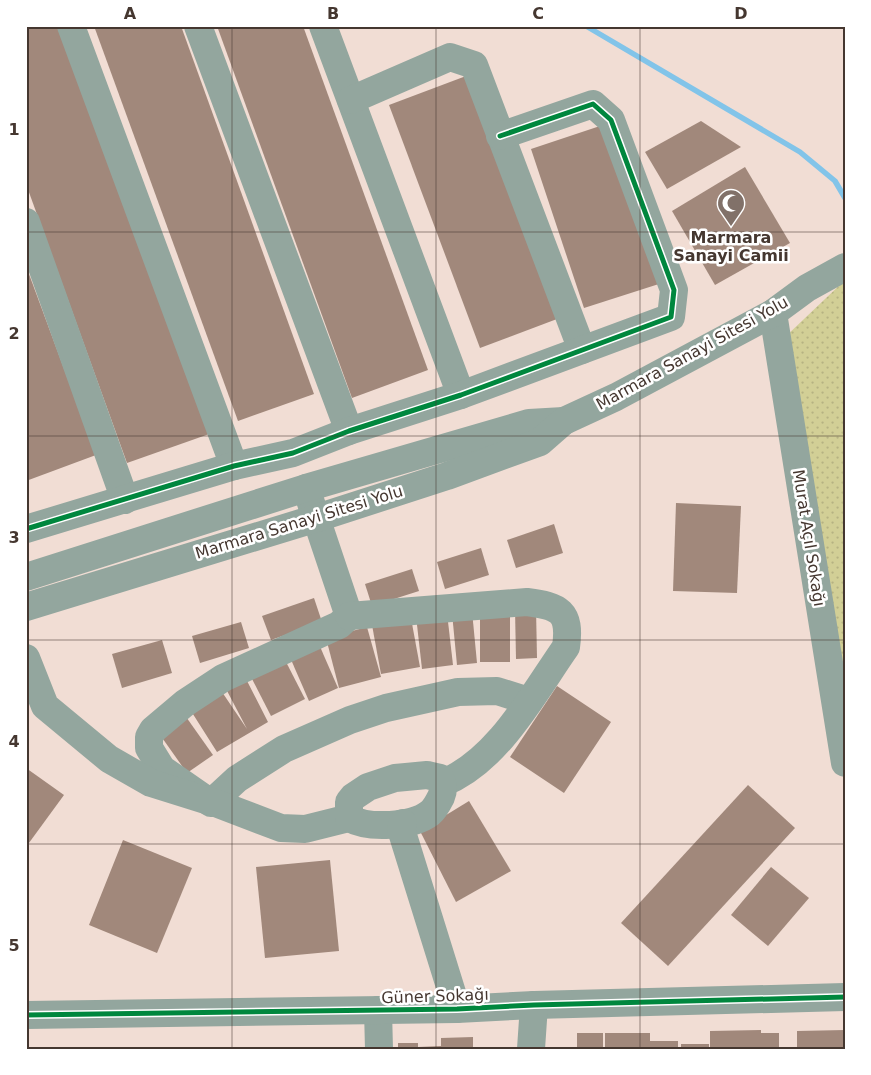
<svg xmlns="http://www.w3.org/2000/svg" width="871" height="1075" font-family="'DejaVu Sans',sans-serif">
<defs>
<pattern id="green-dots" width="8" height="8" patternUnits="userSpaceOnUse" patternTransform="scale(1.25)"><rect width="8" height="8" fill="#d2cf96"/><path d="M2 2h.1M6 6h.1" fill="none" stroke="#b6b282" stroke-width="1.8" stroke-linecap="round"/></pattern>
</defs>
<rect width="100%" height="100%" fill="#f1ddd4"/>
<path fill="url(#green-dots)" d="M845 280V705L784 338Z"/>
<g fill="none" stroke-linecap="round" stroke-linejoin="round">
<path stroke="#82c4e9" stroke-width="5.5" d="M586 26 800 152 835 181 845 198"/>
</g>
<g fill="#a1887b">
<path d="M26 26H65L212 433 127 463 26 184Z"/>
<path d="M94 26H181L314 394 238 421Z"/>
<path d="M217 26H303L428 370 352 398Z"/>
<path d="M466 76 557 319 480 348 389 105Z"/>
<path d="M701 121 741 147 667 189 645 152Z"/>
<path d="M609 123 662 283 584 308 531 149Z"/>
<path d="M745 167 790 243 715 285 672 211Z"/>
<path d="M26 266 96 455 26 481Z"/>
<path d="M676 503 741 506 737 593 673 591Z"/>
<path d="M554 524 563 553 516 568 507 540Z"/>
<path d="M481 548 489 575 445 589 437 562Z"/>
<path d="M412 569 419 591 372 606 365 584Z"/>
<path d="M314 598 322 622 271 640 262 616Z"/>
<path d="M536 608 537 658 516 659 515 609Z"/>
<path d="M472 611 477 663 457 665 452 613Z"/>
<rect x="480" y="612" width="30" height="50"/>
<path d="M447 613 453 665 422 669 416 616Z"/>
<path d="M411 618 420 667 381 674 372 625Z"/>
<path d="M241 622 249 648 200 663 192 636Z"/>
<path d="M367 627 381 677 339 688 326 638Z"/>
<path d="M162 640 172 673 122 688 112 654Z"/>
<path d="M318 642 338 688 309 701 289 655Z"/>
<path d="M284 658 305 699 271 716 250 675Z"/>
<path d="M245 677 268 722 217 752 191 711 222 692 247 729 225 687Z"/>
<path d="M557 686 611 722 564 793 510 757Z"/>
<path d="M184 714 213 755 187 773 158 732Z"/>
<path d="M26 768 64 795 26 847Z"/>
<path d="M748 785 795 828 668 966 621 923Z"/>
<path d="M469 801 511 871 456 902 420 831Z"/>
<path d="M123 840 192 868 157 953 89 925Z"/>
<path d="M330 860 339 951 265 958 256 867Z"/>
<path d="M771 867 809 898 768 946 731 915Z"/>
<path d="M761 1030V1033H779V1049H710V1031Z"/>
<path d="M845 1030V1049H797V1031Z"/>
<rect x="577" y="1033" width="26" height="16"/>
<path d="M605 1033H650V1041H678V1049H605Z"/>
<path d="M473 1037V1049H398V1043H418V1047L441 1046V1038Z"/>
<rect x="681" y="1044" width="28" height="5"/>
</g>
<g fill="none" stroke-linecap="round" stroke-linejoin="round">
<g stroke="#93a69e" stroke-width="28">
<path d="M71 26 234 466"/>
<path d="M198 26 349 431"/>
<path d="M323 26 461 395"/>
<path d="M351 100 450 57 474 65 582 350"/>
<path d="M26 222 125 500"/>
<path d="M773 313 845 763"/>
<path d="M306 488 349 616 339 625 223 678 185 703 153 730 149 737V748L162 769 211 803 237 779 284 749 350 720 386 708 458 692 497 691 529 701"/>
<path d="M26 529 234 466 293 453 349 431 461 395 671 317 674 290 611 120 593 104 500 136"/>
<path d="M26 577 306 488 529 423 564 421"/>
<path d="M26 607 317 518 447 476 540 442 564 421 616 397 773 313 807 288 845 267"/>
<path d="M349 616 527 602C559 606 571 611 566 647 533 694 498 761 443 783"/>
<path d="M26 658 45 706 109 759 151 783 218 804 281 828 305 829 349 818"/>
<path d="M427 775 440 778C444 785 444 790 441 797 438 803 435 809 430 813 412 827 368 829 349 818V802L353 797 368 787 395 778Z"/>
<path d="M403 823 401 829 457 1009"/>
<path d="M378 1010 379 1049"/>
<path d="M26 1015 457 1009 534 1005 845 997"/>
<path d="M531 1049 534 1005"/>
</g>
<g stroke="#fff" stroke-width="8">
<g id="cycleway">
<path d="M26 529 234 466 293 453 349 431 461 395 671 317 674 290 611 120 593 104 500 136"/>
<path d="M26 1015 457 1009 534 1005 845 997"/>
</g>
</g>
<use href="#cycleway" stroke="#00873e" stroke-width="5"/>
</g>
<path fill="none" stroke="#453730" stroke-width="1" stroke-opacity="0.55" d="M232 26V1049M436 26V1049M640 26V1049M26 232H845M26 436H845M26 640H845M26 844H845"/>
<defs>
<g id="mosque-pin" transform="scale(1.4375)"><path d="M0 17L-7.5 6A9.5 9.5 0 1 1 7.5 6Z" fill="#817169" stroke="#fff"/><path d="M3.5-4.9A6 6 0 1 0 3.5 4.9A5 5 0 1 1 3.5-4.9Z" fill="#fff"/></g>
</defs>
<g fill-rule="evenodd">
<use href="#mosque-pin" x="731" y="203"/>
</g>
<g text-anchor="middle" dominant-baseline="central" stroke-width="5" stroke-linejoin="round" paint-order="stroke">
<g font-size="16" font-weight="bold" fill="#453730" stroke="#fff">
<text x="731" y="237">Marmara<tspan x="731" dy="18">Sanayi Camii</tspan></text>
</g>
<g font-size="16" fill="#453730" stroke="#fff">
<text transform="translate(692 353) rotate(-29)">Marmara Sanayi Sitesi Yolu</text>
<text transform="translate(299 522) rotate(-17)">Marmara Sanayi Sitesi Yolu</text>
<text transform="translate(809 538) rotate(81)">Murat Açıl Sokağı</text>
<text transform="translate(435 996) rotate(-2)">Güner Sokağı</text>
</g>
</g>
<rect width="871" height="1075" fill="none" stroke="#ffffff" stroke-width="55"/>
<rect x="28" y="28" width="816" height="1020" fill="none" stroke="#453730" stroke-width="2"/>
<g font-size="16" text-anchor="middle" font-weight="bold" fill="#453730">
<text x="130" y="19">A</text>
<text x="333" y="19">B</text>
<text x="538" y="19">C</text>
<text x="741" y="19">D</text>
<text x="14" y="135">1</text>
<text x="14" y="339">2</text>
<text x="14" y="543">3</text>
<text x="14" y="747">4</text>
<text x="14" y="951">5</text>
</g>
</svg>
